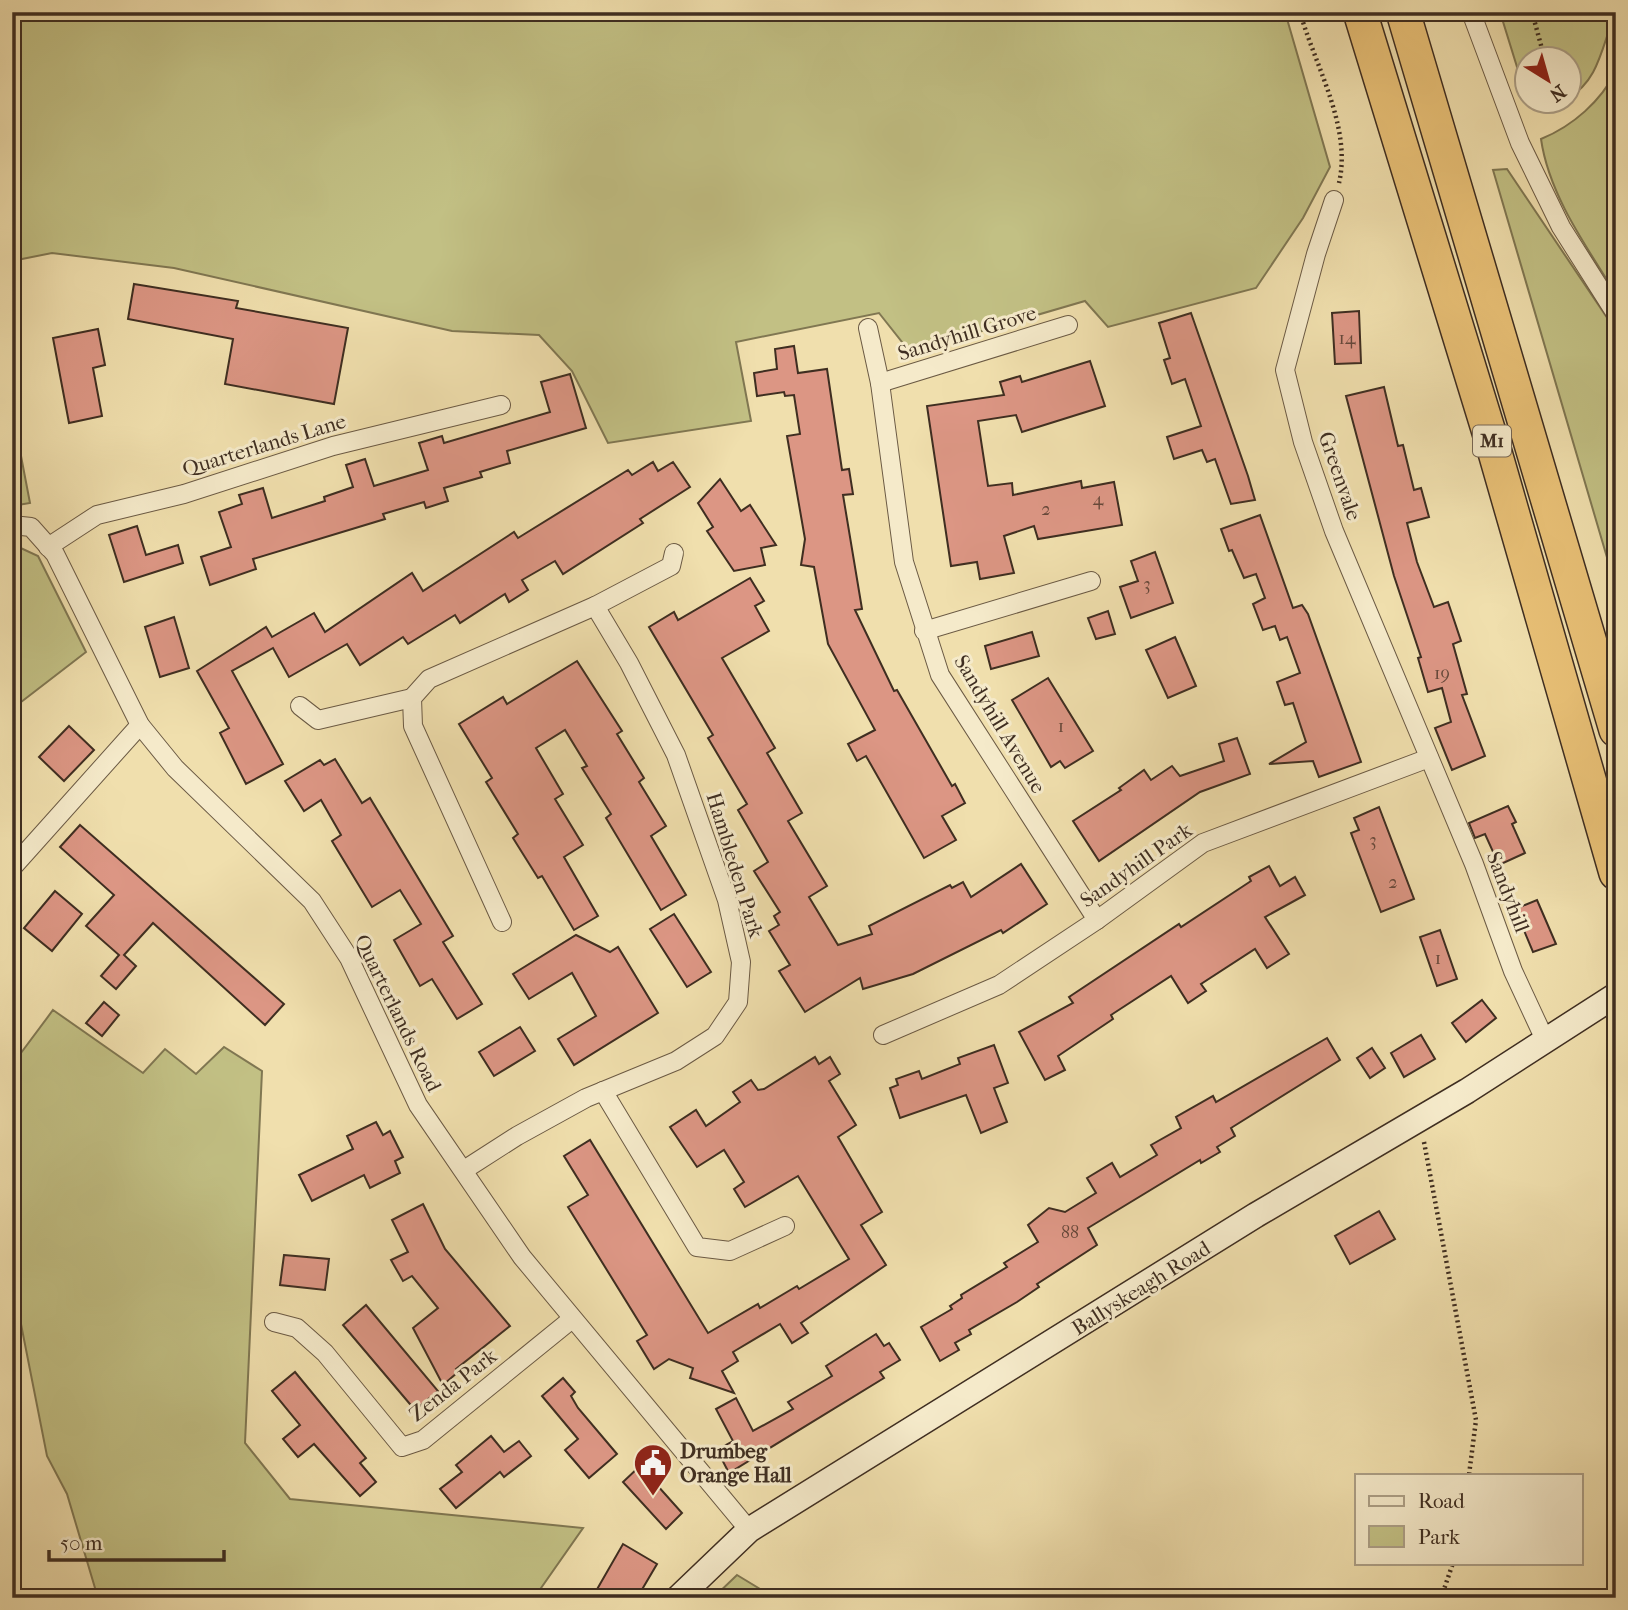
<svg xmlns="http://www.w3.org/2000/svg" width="1628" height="1610" font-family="'IM FELL French Canon',serif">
<rect width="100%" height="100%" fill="#f0dfad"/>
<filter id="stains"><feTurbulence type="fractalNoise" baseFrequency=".00286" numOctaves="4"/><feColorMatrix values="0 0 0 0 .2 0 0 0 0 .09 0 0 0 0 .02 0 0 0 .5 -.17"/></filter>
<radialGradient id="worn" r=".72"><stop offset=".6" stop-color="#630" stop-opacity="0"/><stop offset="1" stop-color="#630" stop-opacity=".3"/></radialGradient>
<g fill="#c2c084" stroke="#807752" stroke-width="2">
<path d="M12 12H1285L1330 167 1303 218 1256 288 1108 327 1085 301 910 352 879 313 736 342 751 421 608 443 572 371 539 335 452 331 174 268 52 253 12 261Z"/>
<path d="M1500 12H1616C1602 43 1600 80 1569 97L1568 60H1526V96Z"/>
<path d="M1616 71V294C1586 246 1549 195 1541 139 1573 126 1601 101 1616 71Z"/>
<path d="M1507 169 1616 331V588L1493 170Z"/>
<path d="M12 409 30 503 12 506Z"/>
<path d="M12 544 38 556 86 652 12 709Z"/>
<path d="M53 1010 143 1073 165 1049 196 1074 224 1047 262 1071 245 1443 290 1499 583 1528 534 1598H98L67 1494 47 1456 18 1309 12 1301V1065Z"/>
<path d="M737 1575 775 1598H713Z"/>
</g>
<g fill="#dc9684" stroke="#3f2e21" stroke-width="2">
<path d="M134 284 238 301 236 308 348 328 334 404 225 384 233 339 128 319Z"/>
<path d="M1359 311 1361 363 1335 364 1332 313Z"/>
<path d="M1191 313 1248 476 1255 500 1231 504 1215 459 1207 462 1202 450 1174 459 1167 437 1201 426 1185 379 1172 384 1164 360 1170 358 1159 323Z"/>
<path d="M98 329 105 365 93 368 102 416 69 423 53 338Z"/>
<path d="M794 346 798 373 827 369 842 470 849 469 853 494 843 495 862 609 855 610 894 691 897 690 952 786 955 784 965 803 942 816 956 840 924 858 866 756 857 761 848 744 875 730 828 644 814 567 801 565 805 539 787 436 800 434 794 395 785 396 784 392 757 396 754 373 777 369 775 349Z"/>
<path d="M1090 361 1105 406 1022 432 1016 415 978 421 988 486 1012 483 1013 495 1081 481 1082 488 1114 482 1122 525 1038 539 1034 526 1004 536 1014 573 980 579 977 562 951 566 927 406 1004 395 1000 382 1020 376 1022 382Z"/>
<path d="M570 374 586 428 507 451 510 463 480 472 482 477 444 488 448 501 426 508 424 502 383 514 385 519 253 559 256 569 210 585 201 557 231 547 219 512 242 504 239 495 263 488 272 518 325 501 324 497 353 487 346 465 365 459 374 486 428 470 419 443 442 436 444 443 550 412 541 382Z"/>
<path d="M1384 387 1398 446 1403 445 1414 490 1421 488 1429 517 1407 523 1417 562 1434 607 1448 602 1461 641 1453 644 1467 694 1462 695 1485 756 1452 770 1435 728 1451 722 1442 688 1428 692 1418 658 1421 657 1394 576 1346 396Z"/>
<path d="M653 462 658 471 673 462 690 487 640 519 643 523 563 574 555 561 522 580 528 590 509 602 505 594 460 623 455 615 408 644 403 637 360 665 347 644 289 677 273 648 232 671 283 764 246 784 220 733 229 728 197 671 266 627 272 637 314 613 325 632 412 573 423 591 514 532 518 538 628 470 632 475Z"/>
<path d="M720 479 741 511 750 505 776 545 761 548 765 565 734 571 707 531 713 527 698 503Z"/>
<path d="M1260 515 1293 608 1302 605 1308 614 1361 762 1319 777 1313 761 1269 764 1306 742 1293 703 1285 705 1277 682 1300 673 1287 637 1280 640 1275 626 1263 630 1253 604 1265 598 1256 574 1244 578 1232 550 1229 551 1221 529Z"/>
<path d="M137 526 146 555 178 545 183 563 124 582 109 535Z"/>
<path d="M1155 552 1173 603 1131 618 1120 587 1138 581 1131 561Z"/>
<path d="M750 578 764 601 755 606 769 631 722 658 775 748 767 753 802 813 788 821 827 886 809 897 838 945 872 934 869 926 950 885 952 888 963 882 971 897 1021 864 1047 904 1003 933 1001 930 913 974 863 989 860 978 805 1012 779 971 790 965 769 931 779 925 774 916 780 912 754 871 768 862 738 810 747 804 708 738 713 735 649 627 674 612 678 620Z"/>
<path d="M1108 611 1115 634 1096 639 1088 618Z"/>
<path d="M174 617 189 668 160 677 145 627Z"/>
<path d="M1032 632 1039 656 991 669 985 646Z"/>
<path d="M1175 637 1196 686 1168 698 1146 650Z"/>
<path d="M577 661 622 731 617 734 644 778 639 782 666 826 651 836 686 895 661 910 606 818 611 814 582 768 587 766 565 730 536 748 563 794 555 799 583 845 564 857 598 916 574 930 542 876 538 878 513 838 518 834 486 782 492 778 459 724 503 697 507 704Z"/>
<path d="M1048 678 1093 751 1065 768 1060 761 1051 767 1012 700Z"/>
<path d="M69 726 94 750 64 781 39 757Z"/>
<path d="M1237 738 1250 774 1200 792 1099 861 1073 821 1121 790 1119 788 1144 770 1151 780 1172 766 1180 776 1224 761 1219 744Z"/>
<path d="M335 759 362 803 370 798 453 936 443 942 482 1004 457 1019 432 979 420 986 394 940 421 924 400 890 372 907 332 841 341 835 321 800 304 811 285 781 320 760 324 765Z"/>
<path d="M1508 806 1516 822 1512 824 1525 853 1499 865 1485 834 1475 838 1469 823Z"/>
<path d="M1379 807 1414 899 1381 912 1351 833 1359 830 1354 818Z"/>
<path d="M80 825 284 1004 265 1025 153 923 124 955 136 966 116 989 101 976 119 955 86 926 114 895 60 847Z"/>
<path d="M1269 866 1280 886 1295 877 1305 895 1265 917 1289 954 1267 968 1255 949 1201 984 1206 991 1188 1003 1171 976 1111 1015 1113 1019 1058 1056 1065 1070 1045 1080 1019 1032 1073 1003 1069 997 1179 924 1181 927 1251 881 1249 877Z"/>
<path d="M55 891 82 914 52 951 24 928Z"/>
<path d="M1537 900 1556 944 1533 952 1515 909Z"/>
<path d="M674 914 711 972 687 987 650 929Z"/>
<path d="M1440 930 1457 979 1437 986 1420 937Z"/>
<path d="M576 935 610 952 618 947 658 1013 574 1065 558 1039 596 1016 572 973 529 999 513 974Z"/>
<path d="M1482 1000 1496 1018 1466 1042 1452 1023Z"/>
<path d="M104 1002 119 1015 102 1036 86 1023Z"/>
<path d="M520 1027 535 1051 494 1076 479 1052Z"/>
<path d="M1421 1035 1435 1059 1404 1077 1391 1053Z"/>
<path d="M1327 1038 1340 1060 1231 1128 1235 1136 1217 1147 1220 1152 1201 1163 1200 1160 1088 1228 1097 1245 1037 1284 1039 1287 1017 1302 969 1330 971 1334 955 1343 959 1350 940 1361 921 1327 952 1309 950 1306 962 1298 961 1295 1007 1267 1004 1263 1038 1242 1028 1225 1049 1208 1065 1212 1096 1193 1087 1178 1112 1163 1120 1177 1157 1155 1151 1145 1181 1128 1176 1117 1213 1096 1216 1102Z"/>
<path d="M994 1045 1008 1083 994 1088 1007 1122 981 1133 966 1095 900 1118 890 1088 898 1085 896 1079 919 1071 922 1079 960 1064 958 1058Z"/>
<path d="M1372 1048 1385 1068 1370 1078 1357 1058Z"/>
<path d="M815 1057 819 1064 830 1057 840 1074 829 1081 856 1125 838 1137 882 1212 861 1225 886 1265 801 1323 808 1333 792 1343 780 1324 733 1352 738 1361 722 1371 734 1393 690 1378 693 1368 669 1359 654 1369 637 1341 647 1335 568 1207 588 1195 564 1156 590 1140 708 1333 758 1304 760 1308 797 1286 799 1289 849 1259 798 1176 745 1207 734 1189 744 1182 724 1150 697 1167 670 1127 696 1110 706 1126 740 1102 733 1092 751 1080 758 1090 764 1089Z"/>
<path d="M376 1122 383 1135 390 1131 403 1157 395 1161 400 1173 370 1188 364 1175 312 1201 299 1175 353 1149 347 1136Z"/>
<path d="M423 1204 445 1249 510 1326 456 1369 458 1372 443 1385 413 1328 438 1308 412 1276 403 1281 391 1260 408 1252 392 1220Z"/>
<path d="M1379 1211 1395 1239 1350 1264 1335 1236Z"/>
<path d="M284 1255 329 1259 325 1290 280 1285Z"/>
<path d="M366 1305 438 1391 415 1410 343 1325Z"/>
<path d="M876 1334 884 1346 889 1343 900 1360 880 1372 884 1378 729 1473 717 1450 733 1441 716 1409 736 1398 753 1431 793 1409 788 1402 832 1376 826 1366Z"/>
<path d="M295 1372 366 1458 360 1463 376 1482 360 1496 314 1444 298 1457 283 1439 300 1425 272 1391Z"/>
<path d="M563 1378 575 1392 571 1396 578 1408 617 1454 589 1478 565 1450 578 1439 542 1396Z"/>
<path d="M491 1436 504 1452 519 1441 531 1456 504 1477 500 1472 456 1508 440 1489 462 1472 456 1465Z"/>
<path d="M640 1466 682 1513 666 1529 623 1482Z"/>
<path d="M623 1544 657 1564 637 1598H592Z"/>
</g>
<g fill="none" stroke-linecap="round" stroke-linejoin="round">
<g stroke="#6b5a44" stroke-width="20">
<g id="minor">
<path d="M1471 12 1520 143 1561 227 1616 314"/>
<path d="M1334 200 1316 254 1285 370 1303 442 1334 531 1474 864 1513 971 1546 1042"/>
<path d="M868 328 880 383 904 562 940 675 1097 920"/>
<path d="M880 383 1068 325"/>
<path d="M12 525 31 527 55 554 140 725 175 768 312 901 349 958 418 1105 522 1257 749 1530"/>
<path d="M48 547 97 515 184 494 333 446 501 405"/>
<path d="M595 606 671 566 674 553"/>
<path d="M924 631 1091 581"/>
<path d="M300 706 318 720 412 698"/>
<path d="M12 868 140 725"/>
<path d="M883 1035 999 985 1097 920 1203 843 1429 758"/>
<path d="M603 1091 697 1247 730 1251 785 1226"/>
<path d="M464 1170 517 1136 586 1098 676 1061 715 1036 738 1002 741 962 727 900 676 755 629 663 595 606 429 679 412 698 413 726 502 922"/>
<path d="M274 1322 297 1328 325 1353 402 1447 423 1440 572 1319"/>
</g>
</g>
<g stroke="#3f2e21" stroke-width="27">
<path id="secondary" d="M678 1598 749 1530 1256 1215 1467 1091 1616 995"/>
</g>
<g stroke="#3f2e21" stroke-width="36">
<g id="motorway">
<path d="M1360 12 1492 442 1616 873"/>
<path d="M1403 12 1616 730"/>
</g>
</g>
<g stroke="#3f2e21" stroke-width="4.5" stroke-dasharray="2 3.5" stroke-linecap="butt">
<path d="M1300 12C1315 66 1352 127 1339 183"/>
<path d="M1532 12 1545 60"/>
<path d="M1556 102 1558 111"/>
<path d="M1424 1142 1476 1420 1469 1475"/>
<path d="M1441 1598 1453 1563"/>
</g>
<use href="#minor" stroke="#f5eaca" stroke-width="18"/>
<use href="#secondary" stroke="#f5eaca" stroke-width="24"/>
<use href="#motorway" stroke="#e8c076" stroke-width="33"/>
</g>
<defs>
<g id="civic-pin" transform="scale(2.0125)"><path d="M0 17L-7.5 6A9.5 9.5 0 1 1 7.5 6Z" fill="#8f2418" stroke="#f5eaca"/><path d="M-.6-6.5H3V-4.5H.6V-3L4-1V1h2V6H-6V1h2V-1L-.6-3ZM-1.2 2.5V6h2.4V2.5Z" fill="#fff"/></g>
</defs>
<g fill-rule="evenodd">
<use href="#civic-pin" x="653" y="1463"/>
</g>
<g text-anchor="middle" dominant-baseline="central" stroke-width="6" stroke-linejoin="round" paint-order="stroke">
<g font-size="18" fill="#66483a">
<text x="1347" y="338">14</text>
<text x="1098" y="499">4</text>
<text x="1046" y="509">2</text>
<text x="1147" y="584">3</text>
<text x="1442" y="673">19</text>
<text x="1061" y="726">1</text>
<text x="1373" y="840">3</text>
<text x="1393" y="882">2</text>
<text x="1438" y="958">1</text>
<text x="1070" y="1232">88</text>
</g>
<rect fill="#f5eaca" stroke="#766654" stroke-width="2" x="1473" y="425.5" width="38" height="31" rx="5"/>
<g font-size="19" font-weight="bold" fill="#3f2e21">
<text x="1492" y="441">M1</text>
</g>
<g font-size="21" fill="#3f2e21" stroke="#f5eaca">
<text transform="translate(967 333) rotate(-17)">Sandyhill Grove</text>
<text transform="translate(264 445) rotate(-17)">Quarterlands Lane</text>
<text transform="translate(1340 476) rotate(71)">Greenvale</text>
<text transform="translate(1000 724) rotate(59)">Sandyhill Avenue</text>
<text transform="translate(735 865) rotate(73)">Hambleden Park</text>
<text transform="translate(1136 865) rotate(-35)">Sandyhill Park</text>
<text transform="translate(1508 892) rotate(69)">Sandyhill</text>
<text transform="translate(398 1013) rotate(64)">Quarterlands Road</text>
<text transform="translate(1141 1288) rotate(-32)">Ballyskeagh Road</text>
<text transform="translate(453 1385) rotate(-38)">Zenda Park</text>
</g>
<g font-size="21" font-weight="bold" fill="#3f2e21" stroke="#f5eaca" text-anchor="start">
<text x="680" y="1451">Drumbeg<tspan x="680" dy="24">Orange Hall</tspan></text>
</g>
</g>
<rect width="1628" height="1610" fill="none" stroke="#f0dfad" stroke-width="42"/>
<rect x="14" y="14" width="1600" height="1582" fill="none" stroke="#3f2e21" stroke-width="3.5"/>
<rect x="21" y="21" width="1586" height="1568" fill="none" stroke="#3f2e21" stroke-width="2"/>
<rect x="1355" y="1474" width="228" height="91" fill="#f5eaca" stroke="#ac9f86" stroke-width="2"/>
<rect x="1369" y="1496" width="35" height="10" fill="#f5eaca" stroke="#ac9f86" stroke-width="2"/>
<text x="1418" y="1508" font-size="21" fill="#3f2e21">Road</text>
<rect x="1369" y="1526" width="35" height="21" fill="#c2c084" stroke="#ac9f86" stroke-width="2"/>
<text x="1418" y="1544" font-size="21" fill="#3f2e21">Park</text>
<g transform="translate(1548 80) rotate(143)"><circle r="33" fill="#f5eaca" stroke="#ac9f86" stroke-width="2"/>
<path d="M0-5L12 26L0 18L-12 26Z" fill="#8f2418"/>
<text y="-10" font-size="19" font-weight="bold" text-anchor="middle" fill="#3f2e21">N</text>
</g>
<path d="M49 1550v10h175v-10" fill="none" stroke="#3f2e21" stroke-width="3.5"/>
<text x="60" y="1550" font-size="21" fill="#3f2e21" stroke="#f5eaca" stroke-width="5" paint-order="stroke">50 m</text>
<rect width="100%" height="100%" filter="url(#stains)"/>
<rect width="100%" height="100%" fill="url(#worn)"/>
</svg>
